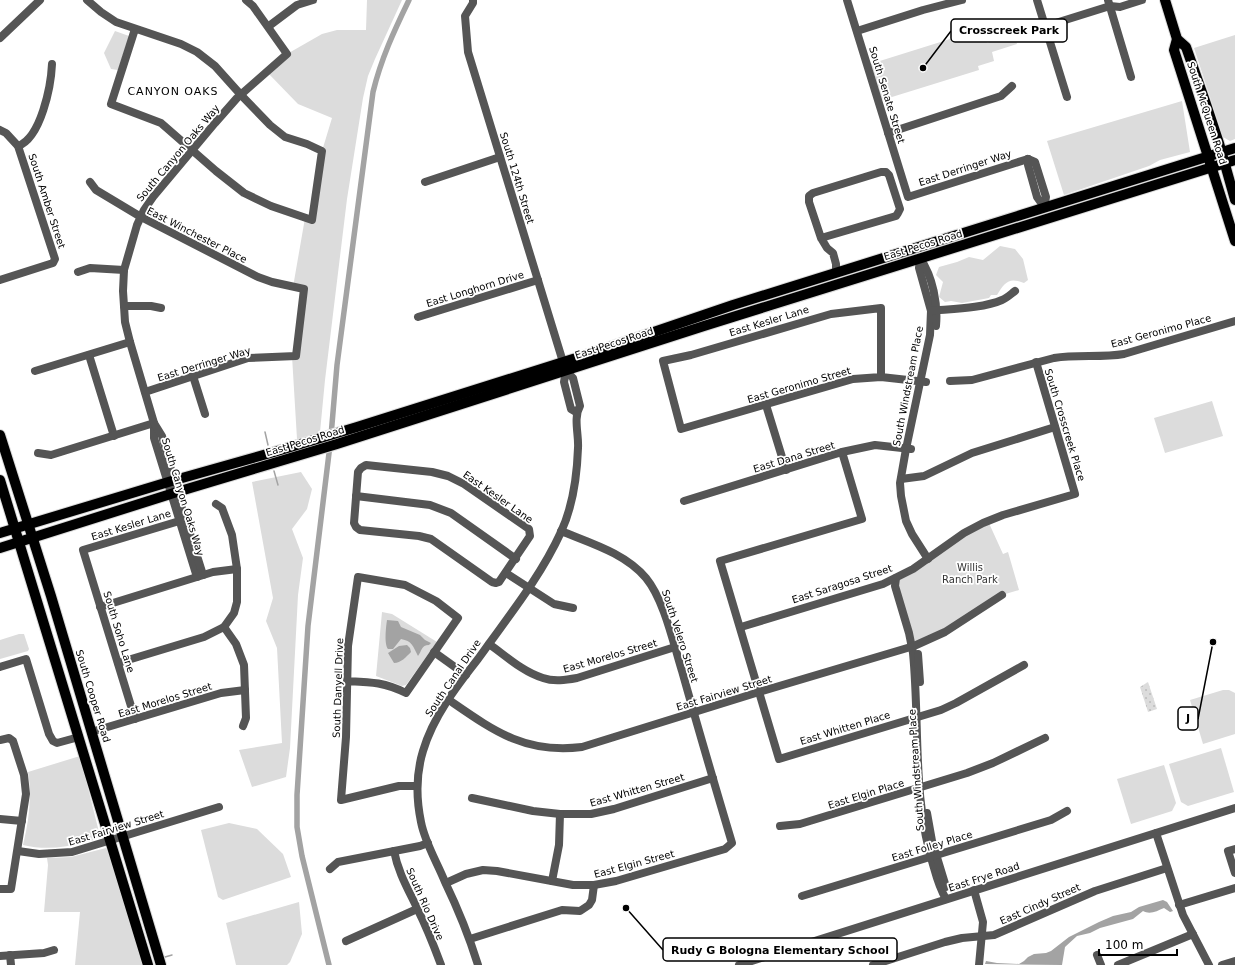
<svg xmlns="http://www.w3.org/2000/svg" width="1235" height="965" font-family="'DejaVu Sans',sans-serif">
<defs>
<pattern id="garden-dots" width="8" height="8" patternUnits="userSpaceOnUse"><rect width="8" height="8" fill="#dcdcdc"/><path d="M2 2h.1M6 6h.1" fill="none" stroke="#bbb" stroke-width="1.8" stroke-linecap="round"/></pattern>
</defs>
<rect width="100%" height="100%" fill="#fff"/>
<g fill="#dcdcdc">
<path d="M367 0H402L375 59 368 76 363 98 347 199 325 380 320 432 297 439 292 356 304 289 293 287 305 218 311 220 322 151 332 118 298 104 267 72 287 54 322 34 337 30H366Z"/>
<path d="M115 31 129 36 118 70 111 69 104 53Z"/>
<path d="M966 34 967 39 984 34 987 43 1014 34 1017 44 992 52 994 61 978 66 979 70 879 101 867 65Z"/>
<path d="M1235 35V139L1230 141 1223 137 1194 48Z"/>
<path d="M1182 101 1190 152 1160 160 1149 166 1064 195 1047 141Z"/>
<path d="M1000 246 1015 249 1023 259 1028 280 1024 283C1009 277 1005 282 997 295H991L989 298 962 303 951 301 945 302 939 297 943 282 936 275 939 267 957 262 969 257 983 260Z"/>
<path d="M1212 401 1223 436 1165 453 1154 418Z"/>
<path d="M301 472 312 489 307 509 292 529 303 558 298 595 290 748 286 777 252 787 239 750 282 743 277 648 266 621 273 598 252 482Z"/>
<path d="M988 521 1003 554 1008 552 1019 590 1002 595 914 646 896 578Z"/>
<path d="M382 612 392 614 437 642 406 685 402 686 376 676Z"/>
<path d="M19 634H24L29 649 28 651 0 659V640Z"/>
<path d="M1223 690H1229L1235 693V734L1203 744 1190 700Z"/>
<path d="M1221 748 1234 792 1188 806 1181 802 1169 764Z"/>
<path d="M80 756 100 836C96 840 90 841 85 842 64 848 44 850 23 845 29 821 32 797 28 772Z"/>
<path d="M1164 765 1176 803 1172 811 1131 824 1117 779Z"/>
<path d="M229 823 257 829 283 854 291 877 223 900 218 897 201 830Z"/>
<path d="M106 848 109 854 143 965H75L80 912H44L48 865 47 858 71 857Z"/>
<path d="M299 902 302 934 290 962 287 965H236L226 923Z"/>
</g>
<path fill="url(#garden-dots)" d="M1148 682 1157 709 1148 712 1140 687Z"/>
<g fill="#a3a3a3">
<path d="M387 620 398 621 401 627 420 635 425 640 431 643 429 645C421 645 422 651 418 656 413 646 412 641 401 639L393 649H388C384 644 386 627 387 620Z"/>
<path d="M407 645 410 648 411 652C406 657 401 663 394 663L388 653 399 646Z"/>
<path d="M1163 900 1167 902 1173 911 1170 912 1164 908C1157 911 1150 915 1143 911L1133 919 1100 928 1090 933 1077 936 1065 947 1062 965 985 964 986 961 997 963 1019 964 1024 961 1028 957 1034 954 1046 953 1051 951 1069 937 1099 922 1113 916 1131 912 1139 907Z"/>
</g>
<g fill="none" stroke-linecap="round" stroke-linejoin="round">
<g stroke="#a3a3a3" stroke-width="1.5">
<path d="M265 432 268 445"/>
<path d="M274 471 278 485"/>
<path d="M165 957 172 955"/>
</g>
<g stroke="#a3a3a3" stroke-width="5.5">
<path d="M331 436 337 365 373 92C381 59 394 31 409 0"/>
<path d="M329 965 302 856 297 827V795L308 626 330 445"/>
</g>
<g stroke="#dbdbdb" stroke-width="12">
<g id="major">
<path d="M1165 0 1177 39 1186 47 1205 101 1219 143 1235 200"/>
<path d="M1177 39 1174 50 1235 241"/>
<path d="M0 435 51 596 161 965"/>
<path d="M0 480 148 965"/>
<path d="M0 533 175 480 274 452 357 427 595 352 733 305 1235 148"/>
<path d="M0 548 177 492 337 444 704 326 1235 160"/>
</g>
</g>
<g stroke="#555" stroke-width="8">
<path d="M87 0 101 12 116 22 181 44 197 52 215 66 241 95 270 125 285 137 307 144 322 151 312 220 271 206 244 193 216 171 161 123 111 104 135 29"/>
<path d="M473 0V3L465 16 468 52 563 362"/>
<path d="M847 0 908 197 1028 159"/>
<path d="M1037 0 1067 97"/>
<path d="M1108 0 1131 77"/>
<path d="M269 26 297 5 313 0"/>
<path d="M1046 26 1110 6 1120 7 1142 0"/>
<path d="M857 31 923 10 962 0"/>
<path d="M0 38 40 0"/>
<path d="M0 130 6 133 18 146 55 259 53 263 0 280"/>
<path d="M888 133 1001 96 1012 86"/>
<path d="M18 146C41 138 51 86 52 64"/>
<path d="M1028 159 1035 162 1046 197 1044 207"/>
<path d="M1028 159V165L1037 197 1044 207"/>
<path d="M90 182 96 190 141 217 258 277 272 282 304 289 296 356 248 358 145 392"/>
<path d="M425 182 500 157"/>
<path d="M821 238 896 216 898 213 900 209 889 175 886 172H881L813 193 809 196V202L821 238 827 248 833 253 836 264V273"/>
<path d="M920 258 919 268 931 311 930 335 906 449 900 483 901 496 906 521 912 534 928 559"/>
<path d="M920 258C933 277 938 304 936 326"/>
<path d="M78 272 90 268 124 270"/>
<path d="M124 306H151L161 308"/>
<path d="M931 311C951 309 984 308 1002 300 1007 298 1011 294 1015 291"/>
<path d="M418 317 538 280"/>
<path d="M89 355 114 436"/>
<path d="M35 371 130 342"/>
<path d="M566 371 564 382 571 409 576 412"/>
<path d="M193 376 205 414"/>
<path d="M881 377V308L831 314 691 355 663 361 681 429 853 379 881 377 926 382"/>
<path d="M950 381 972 380 1054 358C1077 354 1101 358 1124 354L1235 321"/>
<path d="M766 405 786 470"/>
<path d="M154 424V438L197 577"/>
<path d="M842 452 862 519 720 561 779 759 941 710 956 703 1024 665"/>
<path d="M38 453 51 455 154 423"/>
<path d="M366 465 432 472 448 476 464 484 529 529 530 536 499 582 496 583 492 582 431 539 419 536 360 530 356 527 354 523 358 472 361 468Z"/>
<path d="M901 479 924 476 972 453 1055 427"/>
<path d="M356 496 430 505 451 513 516 559"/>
<path d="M684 501 842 452 875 445 911 449"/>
<path d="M506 573 554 604 573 608"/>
<path d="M203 575 177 492 162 436 154 423 130 342 125 322 124 306 123 291 124 270 137 225 144 210 153 197 215 123 237 98 287 54 253 6 246 0"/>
<path d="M896 578 895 586 909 633 913 653C920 724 912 800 934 868 937 879 940 889 946 899"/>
<path d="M100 607 213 572 237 569"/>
<path d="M224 627 236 644 244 665 246 718 243 726"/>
<path d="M741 627 883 584 913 569 964 533 983 523 1003 515 1075 494 1036 362"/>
<path d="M489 644C506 656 523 672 543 678 554 682 566 680 577 678L675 647"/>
<path d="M434 652 466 675"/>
<path d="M918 654 920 682"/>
<path d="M118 663 204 637 224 627 234 613 237 602V569L232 535 222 508 216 504"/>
<path d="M0 667 26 659 49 734 53 741 57 743 79 737"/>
<path d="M347 681C370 682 384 682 406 693L458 618 436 601 405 585 358 577 348 646 346 737 341 800 399 786H417"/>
<path d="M449 700C494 731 525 754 582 747L759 692 914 646 945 632 1002 595"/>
<path d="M135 719 83 550 186 519"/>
<path d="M91 732 221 693 245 690"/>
<path d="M0 740 9 738 13 741 24 775 26 794 11 889H0"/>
<path d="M472 798 533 811 560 814H591L614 809 713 778"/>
<path d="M927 813 932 841 946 887"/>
<path d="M0 819 22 821"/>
<path d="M780 826 800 824 967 773 993 763 1045 738"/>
<path d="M1156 833 1183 915 1209 965"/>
<path d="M1235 849 1228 851 1235 873"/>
<path d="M18 851 39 854 72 852 219 807"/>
<path d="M394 851C398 872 408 889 417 908 426 926 434 946 441 965"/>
<path d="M330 869 338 862 420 846 428 843"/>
<path d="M552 881 559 845 560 814"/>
<path d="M446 883 466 874 483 870 497 871 573 885H594L616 881 725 849 732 843C715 786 698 728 682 671 673 642 664 600 646 578 625 553 590 543 561 531"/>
<path d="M974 890 983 922 979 965"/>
<path d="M802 896 1051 820 1067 811"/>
<path d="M1179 905 1235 888"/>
<path d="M470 939 562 910 580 911 589 905 592 900 594 885"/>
<path d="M346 941 417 909"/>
<path d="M10 955 11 965"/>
<path d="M1097 955 1101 965"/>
<path d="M0 956 44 953 54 950"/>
<path d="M478 965C469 936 458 909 445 882 437 862 425 843 421 822 416 798 416 774 423 751 433 717 456 687 478 659 507 618 540 578 561 532 573 506 577 477 578 448 579 435 573 418 580 406L573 378 566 371"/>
<path d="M739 965 1235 808"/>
<path d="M873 965 945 942 962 938 994 935 1095 891 1167 868"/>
<path d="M1118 965 1193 934"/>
<path d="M1222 965 1235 961"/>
</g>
<use href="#major" stroke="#000" stroke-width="10"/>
</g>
<g text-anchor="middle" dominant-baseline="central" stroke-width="3.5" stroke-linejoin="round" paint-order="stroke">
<g font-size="10" fill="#000" stroke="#fff">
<text transform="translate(887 95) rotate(73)">South Senate Street</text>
<text transform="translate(1207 113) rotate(72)">South McQueen Road</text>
<text transform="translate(178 153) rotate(-50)">South Canyon Oaks Way</text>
<text transform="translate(965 168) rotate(-18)">East Derringer Way</text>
<text transform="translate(517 178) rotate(73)">South 124th Street</text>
<text transform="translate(47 201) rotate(72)">South Amber Street</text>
<text transform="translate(197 235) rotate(27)">East Winchester Place</text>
<text transform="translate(923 245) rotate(-17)">East Pecos Road</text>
<text transform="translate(475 289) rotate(-17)">East Longhorn Drive</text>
<text transform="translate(769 321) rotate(-17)">East Kesler Lane</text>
<text transform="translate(1161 331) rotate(-15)">East Geronimo Place</text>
<text transform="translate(614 343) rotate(-18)">East Pecos Road</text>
<text transform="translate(204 364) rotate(-17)">East Derringer Way</text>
<text transform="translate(799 385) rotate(-16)">East Geronimo Street</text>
<text transform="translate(908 386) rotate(-79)">South Windstream Place</text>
<text transform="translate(1065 425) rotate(73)">South Crosscreek Place</text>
<text transform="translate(305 441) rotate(-17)">East Pecos Road</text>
<text transform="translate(794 457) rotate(-17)">East Dana Street</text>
<text transform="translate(183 497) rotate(73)">South Canyon Oaks Way</text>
<text transform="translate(498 497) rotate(35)">East Kesler Lane</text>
<text transform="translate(131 525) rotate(-17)">East Kesler Lane</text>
<text transform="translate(842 584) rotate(-18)">East Saragosa Street</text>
<text transform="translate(119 632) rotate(73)">South Soho Lane</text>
<text transform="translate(680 636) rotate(72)">South Velero Street</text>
<text transform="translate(610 656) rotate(-16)">East Morelos Street</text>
<text transform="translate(453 678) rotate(-56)">South Canal Drive</text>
<text transform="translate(338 688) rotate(-88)">South Danyell Drive</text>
<text transform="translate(724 693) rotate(-17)">East Fairview Street</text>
<text transform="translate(93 696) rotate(73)">South Cooper Road</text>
<text transform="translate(165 700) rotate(-17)">East Morelos Street</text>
<text transform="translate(845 728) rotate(-17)">East Whitten Place</text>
<text transform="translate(916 770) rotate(-94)">South Windstream Place</text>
<text transform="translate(637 790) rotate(-16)">East Whitten Street</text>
<text transform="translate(866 794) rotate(-17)">East Elgin Place</text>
<text transform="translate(116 828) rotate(-17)">East Fairview Street</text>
<text transform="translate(932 846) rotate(-17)">East Folley Place</text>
<text transform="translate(634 864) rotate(-15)">East Elgin Street</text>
<text transform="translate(984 877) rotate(-18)">East Frye Road</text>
<text transform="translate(425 904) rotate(66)">South Rio Drive</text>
<text transform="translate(1040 904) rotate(-24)">East Cindy Street</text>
</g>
<g font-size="10" fill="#333" stroke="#fff">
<text x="970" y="567">Willis<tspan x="970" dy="12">Ranch Park</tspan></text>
</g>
<g font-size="11" letter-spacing="1" fill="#000" stroke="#fff">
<text x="173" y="91">CANYON OAKS</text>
</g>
</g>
<path fill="none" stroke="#000" stroke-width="1.5" d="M923 68L951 31M1213 642L1198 719M626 908L663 950"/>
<g fill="#000" stroke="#fff" stroke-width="1.5">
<circle cx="923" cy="68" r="4"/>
<circle cx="1213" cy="642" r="4"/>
<circle cx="626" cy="908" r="4"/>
</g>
<g fill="#fff" stroke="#000" stroke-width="1.5">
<rect x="951" y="19" width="116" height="23" rx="4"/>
<rect x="1178" y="707" width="20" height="23" rx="4"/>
<rect x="663" y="938" width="234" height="23" rx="4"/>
</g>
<g font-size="11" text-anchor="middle" font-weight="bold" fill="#000">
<text x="1009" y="34">Crosscreek Park</text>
<text x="1188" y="722">J</text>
<text x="780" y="954">Rudy G Bologna Elementary School</text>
</g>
<path d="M1099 949v6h78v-6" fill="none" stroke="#000000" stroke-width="2"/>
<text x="1105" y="949" font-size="12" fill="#000000" stroke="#ffffff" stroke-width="3" paint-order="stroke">100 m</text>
</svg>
